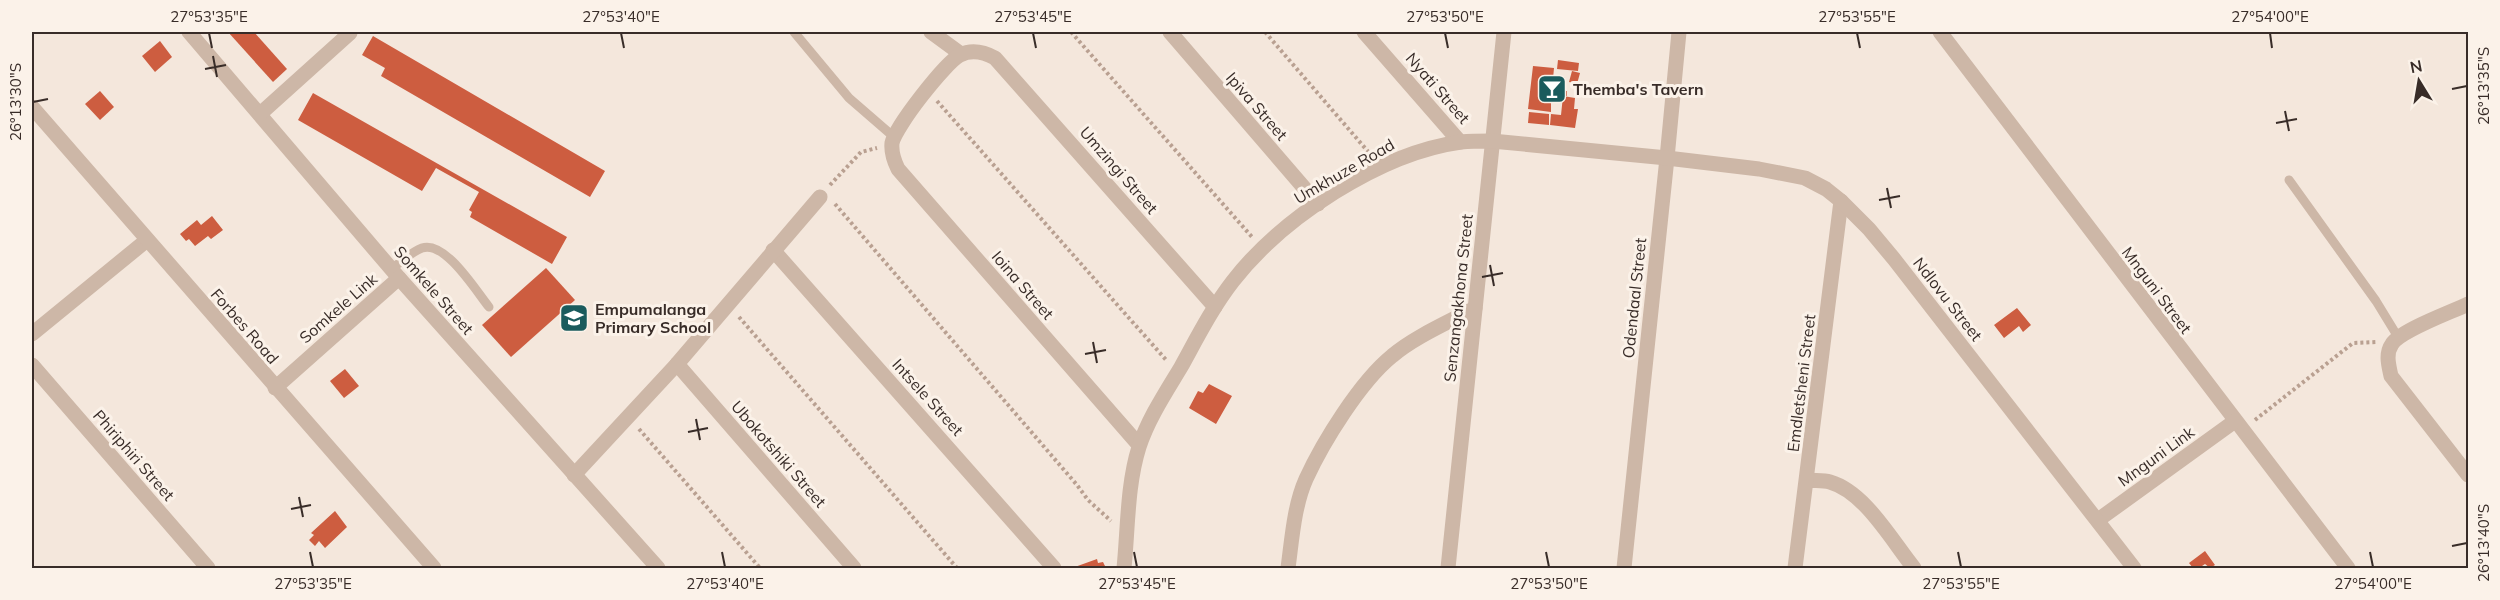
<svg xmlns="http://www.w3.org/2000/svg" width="2500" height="600" font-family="Mulish,sans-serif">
<rect width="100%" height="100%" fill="#f4e7dc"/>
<g fill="#cd5d40">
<path d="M228 32H254L287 69 273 82Z"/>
<path d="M373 36 605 171 590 197 381 76 385 68 362 55Z"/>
<path d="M160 41 172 57 155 72 142 56Z"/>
<path d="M1558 60 1579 63 1578 71 1557 69Z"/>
<path d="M1533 66 1554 68 1553 79 1566 80 1565 91H1567V96L1559 95 1558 99 1551 98V112L1528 109Z"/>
<path d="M1572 71 1580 73 1577 84 1569 82Z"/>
<path d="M100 91 114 107 100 120 85 104Z"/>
<path d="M313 93 567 237 552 264 470 217 472 212 469 210 479 192 436 168 422 191 298 120Z"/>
<path d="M1563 96 1575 98 1574 109H1578L1575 128 1550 125 1551 114 1561 115Z"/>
<path d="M1529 112 1549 114V125L1528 123Z"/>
<path d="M212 216 223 230 211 239 208 236 195 246 189 239 186 241 180 234 197 220 201 225Z"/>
<path d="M546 268 575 300 511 357 482 325Z"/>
<path d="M2017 308 2031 325 2023 332 2019 326 2004 338 1994 325Z"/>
<path d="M345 369 359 386 344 398 330 381Z"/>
<path d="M1209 384 1232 396 1216 424 1189 408 1198 391 1203 393Z"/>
<path d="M335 511 347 527 325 548 319 541 315 546 309 540 314 535 311 533Z"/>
<path d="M2205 551 2215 565 2210 568 2205 564 2199 568H2193L2189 563Z"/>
<path d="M1097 559 1098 563 1103 562 1106 568H1072Z"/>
</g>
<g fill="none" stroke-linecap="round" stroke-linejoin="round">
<g stroke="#b9a091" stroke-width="4" stroke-dasharray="3 3" stroke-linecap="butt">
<path d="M1071 32 1252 237"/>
<path d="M1265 32 1371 155"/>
<path d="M937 101 1167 361"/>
<path d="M830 185 861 152 877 148"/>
<path d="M835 204 1077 485 1088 500 1111 521"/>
<path d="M739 317 957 568"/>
<path d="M2255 420 2353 343 2376 342"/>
<path d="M639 429 760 568"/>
</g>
<g stroke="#cdb7a7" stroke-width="9">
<path d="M794 32 849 98 894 137"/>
<path d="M2289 180 2376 301 2398 337"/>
<path d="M391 269C400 263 411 252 422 248 445 240 476 291 489 307"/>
</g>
<g stroke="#cdb7a7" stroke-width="15">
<path d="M189 32 399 278 658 568"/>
<path d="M931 32 961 54"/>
<path d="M1170 32 1318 204"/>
<path d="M1364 32 1460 142"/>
<path d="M1940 32 2348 568"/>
<path d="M260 114 350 33"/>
<path d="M773 250 1054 568"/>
<path d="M2468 304C2452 312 2401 330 2392 344 2385 354 2389 366 2391 376L2468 475"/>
<path d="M32 334 147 240"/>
<path d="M677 364 854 568"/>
<path d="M32 365 208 568"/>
<path d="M275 388 399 278"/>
<path d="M1139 445 898 169C894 161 891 153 892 143 895 127 945 63 960 55 972 49 984 52 995 58L1215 307"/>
<path d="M574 475 677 364 820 197"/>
<path d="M1807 480C1814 481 1823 480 1830 482 1865 492 1892 541 1914 568"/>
<path d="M2098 520 2235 421"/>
<path d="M1288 568C1292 539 1294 506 1306 479 1323 442 1360 382 1392 356 1414 337 1449 322 1475 308"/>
<path d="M1448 568 1504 32"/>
<path d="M1624 568 1667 158"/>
<path d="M1795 568 1841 201"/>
</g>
<g stroke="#cdb7a7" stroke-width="15">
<path d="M32 107 434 568"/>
<path d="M1667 158 1679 32"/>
<path d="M1124 568C1128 529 1127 485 1139 447 1148 419 1166 392 1181 367 1197 338 1212 308 1233 281 1282 218 1380 153 1461 142 1471 141 1482 141 1492 141L1667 158 1759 169 1805 178 1826 189 1841 201 1869 229 1894 259 2134 568"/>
</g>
</g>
<path fill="none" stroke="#382c28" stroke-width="2" d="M209 33 212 48M621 33 624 48M1033 33 1036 48M1445 33 1448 48M1857 33 1860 48M2270 33 2272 48M213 56 217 77M205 69 226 65M2452 89 2467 86M33 102 48 99M2285 111 2289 131M2276 123 2297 119M1887 188 1891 208M1879 200 1900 196M1490 265 1494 286M1482 277 1503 273M1093 342 1097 363M1085 354 1106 350M696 419 700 440M688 432 708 428M299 497 303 517M291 509 311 505M2452 546 2467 543M310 552 313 567M722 552 725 567M1134 552 1137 567M1546 552 1549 567M1958 552 1961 567M2370 552 2373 567"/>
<defs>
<g id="bar-square" transform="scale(1.5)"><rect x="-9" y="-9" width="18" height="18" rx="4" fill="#1a5b5d" stroke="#fbf2e9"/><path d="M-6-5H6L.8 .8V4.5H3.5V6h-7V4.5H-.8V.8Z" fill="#fff"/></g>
<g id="school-square" transform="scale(1.5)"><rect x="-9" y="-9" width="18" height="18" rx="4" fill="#1a5b5d" stroke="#fbf2e9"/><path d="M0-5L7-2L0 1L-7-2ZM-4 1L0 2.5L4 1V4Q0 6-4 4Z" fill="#fff"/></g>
</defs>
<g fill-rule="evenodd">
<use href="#bar-square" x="1552" y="89"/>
<use href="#school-square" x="574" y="318"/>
</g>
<g text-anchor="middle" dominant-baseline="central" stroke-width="6" stroke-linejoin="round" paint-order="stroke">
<g font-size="16" fill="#382c28" stroke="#fbf2e9">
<text transform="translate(1438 88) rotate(49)">Nyati Street</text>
<text transform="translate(1257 106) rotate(49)">Ipiva Street</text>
<text transform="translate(1119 170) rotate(49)">Umzingi Street</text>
<text transform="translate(1344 171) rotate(-30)">Umkhuze Road</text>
<text transform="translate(1023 285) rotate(49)">Ioina Street</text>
<text transform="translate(434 290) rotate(49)">Somkele Street</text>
<text transform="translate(2157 290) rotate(53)">Mnguni Street</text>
<text transform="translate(1458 298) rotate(-84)">Senzangakhona Street</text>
<text transform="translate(1634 298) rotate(-84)">Odendaal Street</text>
<text transform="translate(1948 299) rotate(52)">Ndlovu Street</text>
<text transform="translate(338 308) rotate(-41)">Somkele Link</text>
<text transform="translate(245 326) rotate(49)">Forbes Road</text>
<text transform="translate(1801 383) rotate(-83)">Emdletsheni Street</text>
<text transform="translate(928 397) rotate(48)">Intsele Street</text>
<text transform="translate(779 454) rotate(49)">Ubokotshiki Street</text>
<text transform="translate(134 455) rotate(49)">Phiriphiri Street</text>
<text transform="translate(2156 456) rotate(-36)">Mnguni Link</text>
</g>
<g font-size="16" font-weight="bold" fill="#382c28" stroke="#fbf2e9" text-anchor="start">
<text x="1573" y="89">Themba's Tavern</text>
<text x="595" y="309">Empumalanga<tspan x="595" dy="18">Primary School</tspan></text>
</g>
</g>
<rect width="2500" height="600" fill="none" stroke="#fbf2e9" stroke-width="66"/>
<g transform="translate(2419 81) rotate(349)" stroke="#fbf2e9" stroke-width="4.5" paint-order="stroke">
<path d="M0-4.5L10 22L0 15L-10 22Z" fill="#382c28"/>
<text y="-9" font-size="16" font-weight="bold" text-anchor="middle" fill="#382c28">N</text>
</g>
<rect x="33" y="33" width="2434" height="534" fill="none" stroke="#382c28" stroke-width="2"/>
<g font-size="15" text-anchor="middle" fill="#382c28">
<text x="209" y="22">27°53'35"E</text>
<text x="621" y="22">27°53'40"E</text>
<text x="1033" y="22">27°53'45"E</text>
<text x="1445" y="22">27°53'50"E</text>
<text x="1857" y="22">27°53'55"E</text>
<text x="2270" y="22">27°54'00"E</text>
<text transform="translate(2484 86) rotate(-90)" y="5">26°13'35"S</text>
<text transform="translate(16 102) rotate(-90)" y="5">26°13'30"S</text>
<text transform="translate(2484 543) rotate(-90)" y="5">26°13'40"S</text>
<text x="313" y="589">27°53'35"E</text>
<text x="725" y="589">27°53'40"E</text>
<text x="1137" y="589">27°53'45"E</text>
<text x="1549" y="589">27°53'50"E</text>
<text x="1961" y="589">27°53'55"E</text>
<text x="2373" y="589">27°54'00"E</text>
</g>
</svg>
